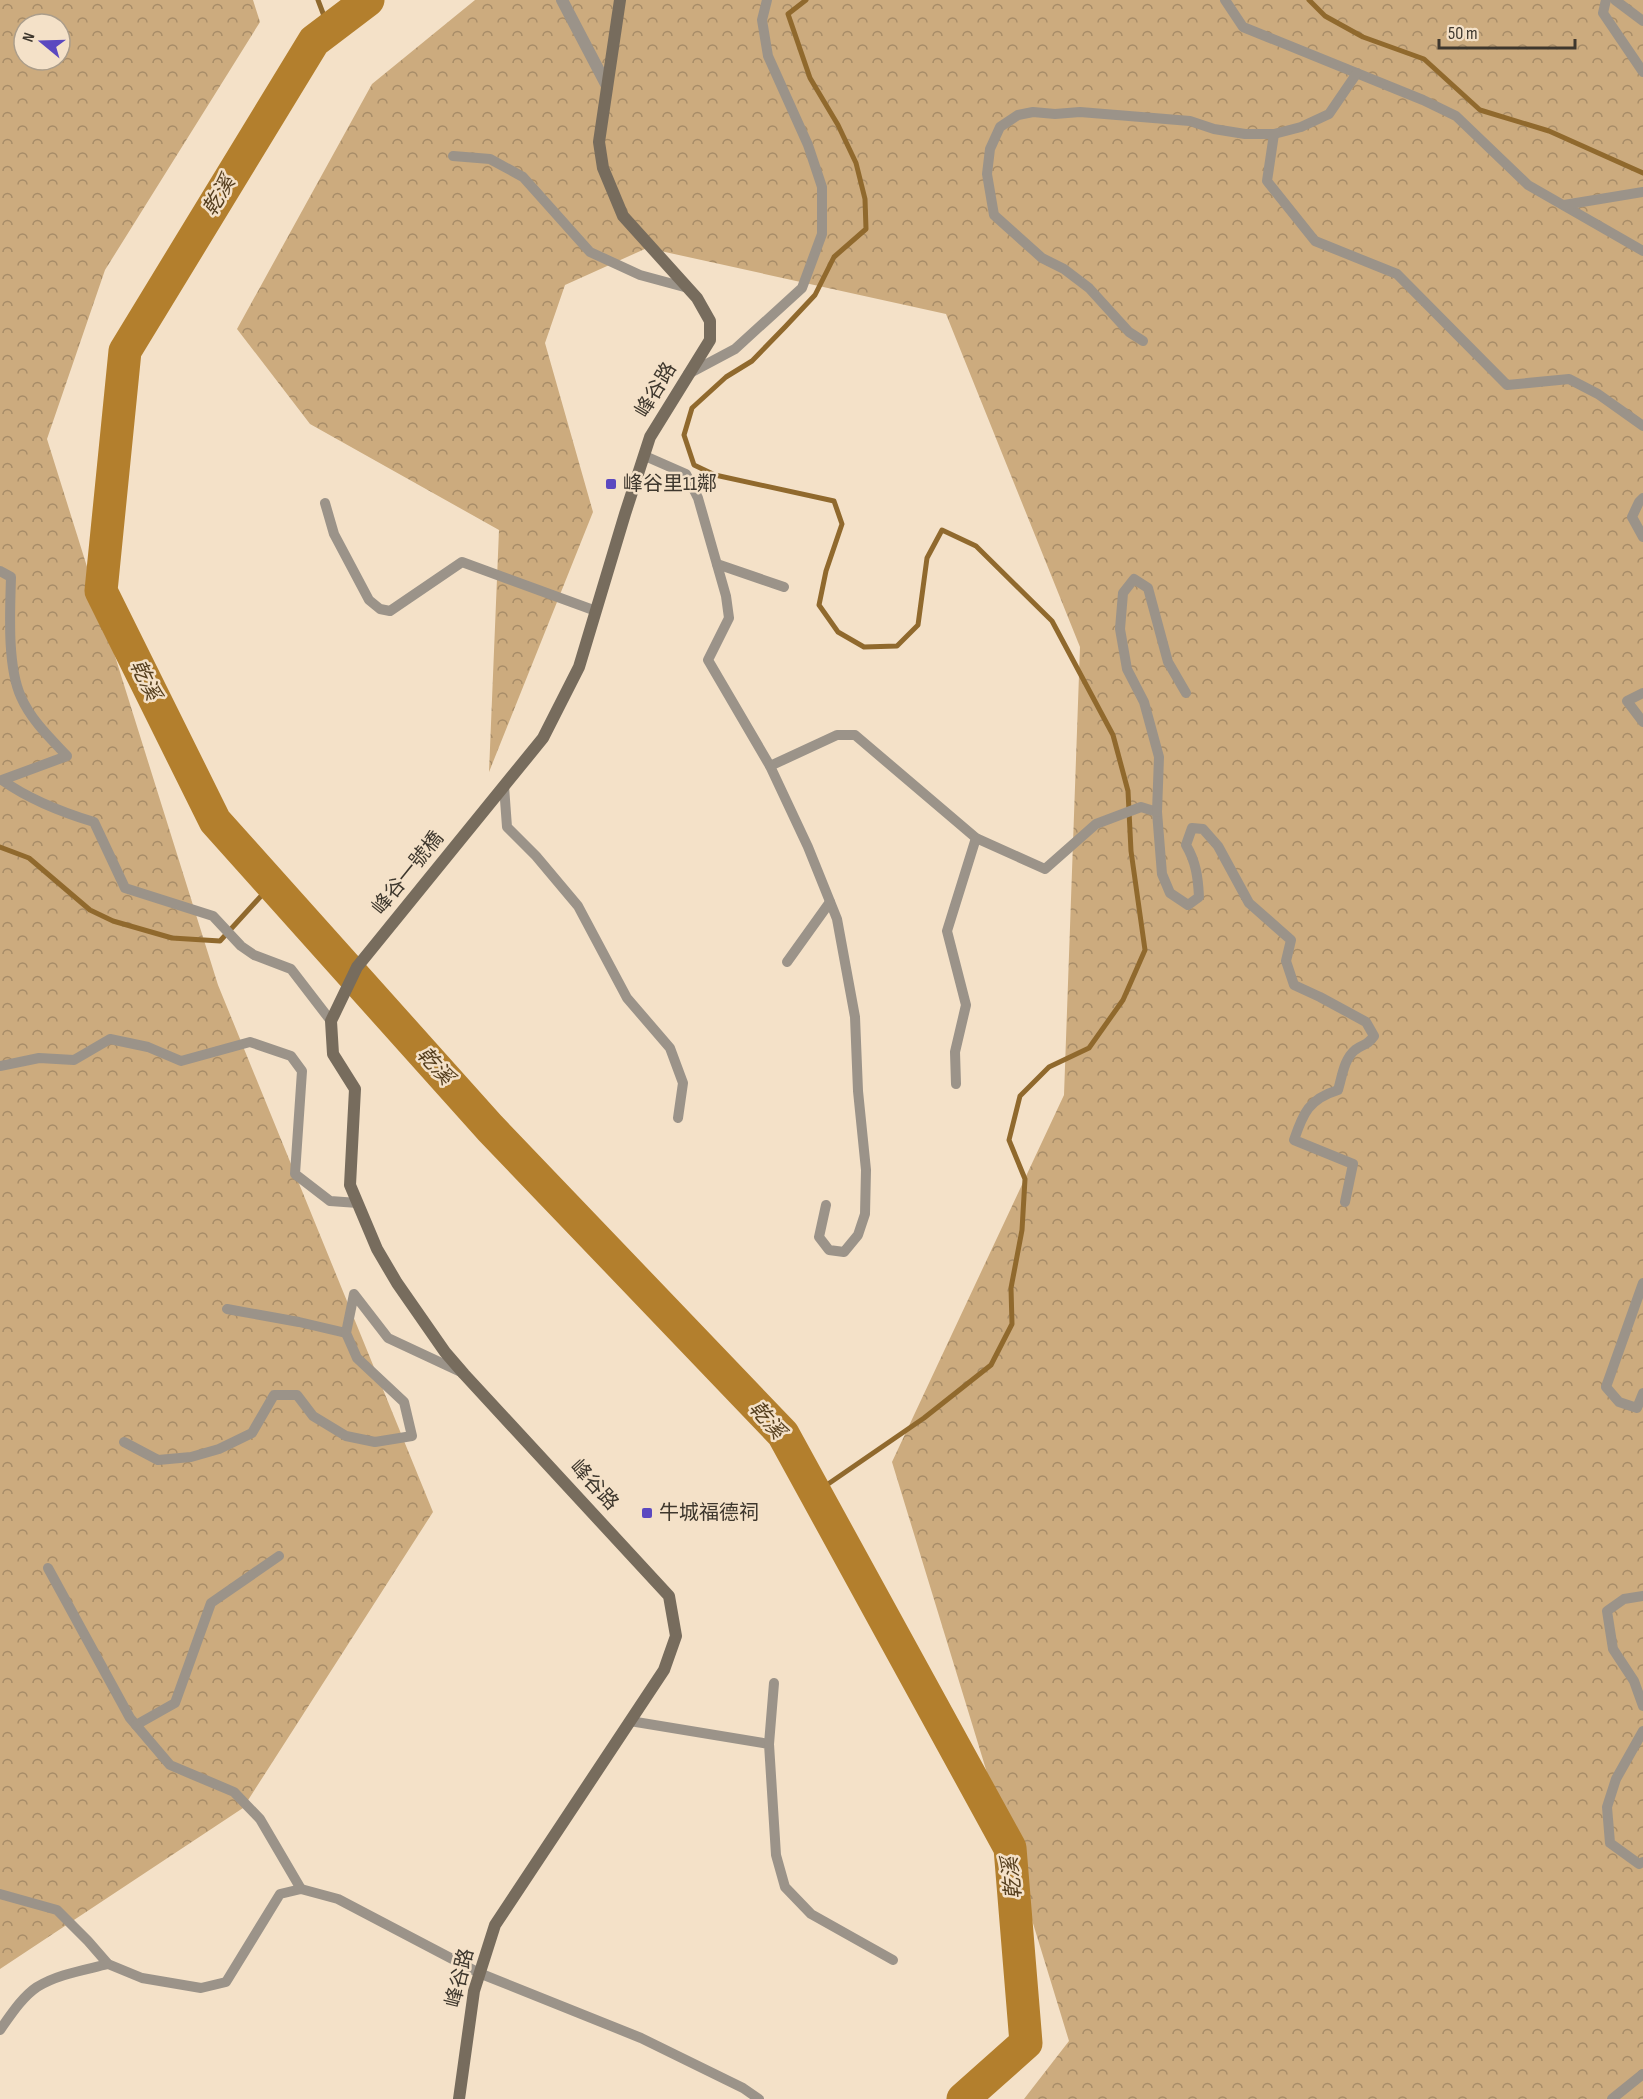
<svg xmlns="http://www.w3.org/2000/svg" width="1643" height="2099" font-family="'Sofia Sans Condensed','Noto Sans TC',sans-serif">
<defs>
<pattern id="forest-crowns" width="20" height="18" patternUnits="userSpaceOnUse" patternTransform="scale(1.5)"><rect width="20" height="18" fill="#ccab7e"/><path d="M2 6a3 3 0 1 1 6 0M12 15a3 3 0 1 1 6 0" fill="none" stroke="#a78c68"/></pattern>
</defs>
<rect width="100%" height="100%" fill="#f4e1c8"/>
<g fill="url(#forest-crowns)" fill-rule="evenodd">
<path d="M0 0H253L260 22 105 270 47 439 218 985 433 1512 243 1808 0 1969ZM24 24H60V60H24Z"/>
<path d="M475 0H1643V2099H1024L1069 2041 892 1462 1064 1095 1080 647 946 314 647 248 565 285 545 343 593 512 489 772 499 530 310 424 237 329 372 84Z"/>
</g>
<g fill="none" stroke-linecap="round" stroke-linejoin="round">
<g stroke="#90692d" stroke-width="5">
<path d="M318 0 329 29"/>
<path d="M806 0 788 14 810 78 838 125 856 163 865 199 866 229 834 257 815 295 785 327 752 361 726 377 692 408 684 435 694 465 715 475 834 501 842 524 826 571 819 605 838 632 864 647 897 646 918 625 927 558 942 530 976 546 1052 621 1113 735 1128 791 1131 851 1145 950 1123 1000 1089 1048 1049 1067 1020 1096 1009 1140 1025 1179 1022 1230 1011 1288 1012 1324 991 1365 924 1418 815 1493"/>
<path d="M1309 0 1325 16 1363 37 1424 59 1480 110 1549 131 1643 173"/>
<path d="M0 847 29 858 90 910 113 921 172 938 220 941 272 884"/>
</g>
<path stroke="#b37f2d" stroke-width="33" d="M368 0 314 41 125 351 101 591 215 821 490 1128 783 1434 1010 1848 1026 2043 963 2099"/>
<g stroke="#9b9389" stroke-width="10">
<path d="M1225 0 1243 27 1423 100 1456 116 1528 185 1643 251"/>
<path d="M1606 0 1603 13 1643 72"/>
<path d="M1615 0 1643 21"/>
<path d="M1274 134 1267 181 1315 241 1397 274 1507 385 1569 379 1598 394 1643 426"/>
<path d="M453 156 490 159 523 177 590 252 640 275 688 288"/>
<path d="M1564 205 1643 192"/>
<path d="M1143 341 1129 332 1089 288 1064 269 1042 258 994 215 987 174 990 149 1000 127 1018 115 1033 112 1055 114 1080 112 1190 121 1214 129 1245 134H1274L1301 127 1329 114 1357 73"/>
<path d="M688 374 735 349 802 288 822 234V187L808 145 768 56 762 20 767 0"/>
<path d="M645 456 686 474 698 498 726 596 729 618 708 660 770 766 808 847 837 919 855 1017 858 1091 866 1170 865 1214 858 1235 844 1252 829 1250 819 1237 826 1205"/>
<path d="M1643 498 1639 502 1632 517 1643 537"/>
<path d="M325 503 334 534 369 600 380 609 390 611 462 562 596 611"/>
<path d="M717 564 784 587"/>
<path d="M0 571 11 577C10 612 7 666 21 697 31 720 50 738 67 756L2 780C30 800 61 812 94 822L125 888 213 916 241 946 254 955 291 969 331 1021"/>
<path d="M1643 693 1627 701 1643 722"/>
<path d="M770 766 837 735H855L976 838 1045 869 1096 824 1141 807 1157 812 1162 874 1170 893 1188 905 1199 897C1198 877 1196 862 1186 845L1192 828 1203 829 1218 846 1249 903 1291 940 1286 961 1294 985 1320 997 1366 1022 1374 1036C1366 1047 1364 1043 1355 1050 1344 1059 1342 1077 1338 1090 1309 1099 1303 1113 1294 1140L1353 1164 1345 1202"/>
<path d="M504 786 507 827 536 856 578 906 627 998 670 1048 683 1083 678 1118"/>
<path d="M1157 812 1159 757 1144 702 1127 669 1120 629 1123 593 1134 579 1148 588 1168 662 1186 693"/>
<path d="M787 962 830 902"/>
<path d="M0 1066 39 1058 74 1060 110 1039 148 1047 181 1061 250 1042 291 1056 302 1071 295 1174 330 1201 358 1203"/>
<path d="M956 1084 955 1052 966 1005 947 931 976 838"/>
<path d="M1643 1283 1606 1387 1619 1402 1637 1408 1643 1393"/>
<path d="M227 1309 299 1322 346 1333"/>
<path d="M124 1442 158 1460 191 1457 219 1449 252 1433 274 1395H297L313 1416 346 1436 375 1442 412 1436 404 1402 357 1358 346 1333 354 1294 388 1338 463 1373"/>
<path d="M48 1568 130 1718 170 1765 234 1792 260 1819 301 1889"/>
<path d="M1643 1596 1624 1599 1607 1611 1613 1649 1634 1681 1643 1706"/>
<path d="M630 1721 769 1744 776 1855 785 1887 811 1914 893 1960"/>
<path d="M136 1725 175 1703 211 1603 279 1556"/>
<path d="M1643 1731 1616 1779 1607 1807 1610 1843 1639 1864 1643 1862"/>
<path d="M769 1744 774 1683"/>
<path d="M0 1894 57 1910 88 1941 108 1964 142 1978 201 1988 226 1982 280 1894 301 1889 338 1899 479 1973 641 2038 743 2088 759 2099"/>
<path d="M0 2030C10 2016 22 1997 37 1987 58 1974 85 1970 108 1964"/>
<path d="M1612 2099 1643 2074"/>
</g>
<path stroke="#9b9389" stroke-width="12" d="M562 0 607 86"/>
<path stroke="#776c5d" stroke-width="12" d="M459 2099 474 1991 495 1925 664 1670 676 1636 669 1596 464 1374 445 1352 397 1283 377 1249 350 1185 355 1089 333 1054 331 1021 357 967 543 738 579 667 625 514 650 437 710 340V321L697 298 623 216 603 168 599 142 620 0"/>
</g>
<g fill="#5b48c0" stroke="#f4e1c8" stroke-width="2">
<rect x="605" y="478" width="12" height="12" rx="3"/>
<rect x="641" y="1507" width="12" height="12" rx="3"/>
</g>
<g text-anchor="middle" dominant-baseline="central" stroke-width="5" stroke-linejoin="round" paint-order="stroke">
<g font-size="20" fill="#3e372d" stroke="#f4e1c8">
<text transform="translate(656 390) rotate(-59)">峰谷路</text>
<text transform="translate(408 873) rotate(-51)">峰谷一號橋</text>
<text transform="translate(594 1485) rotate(47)">峰谷路</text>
<text transform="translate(460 1978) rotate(-76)">峰谷路</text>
</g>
<g font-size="20" fill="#3e372d" stroke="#f4e1c8" text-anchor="start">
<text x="623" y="484">峰谷里11鄰</text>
<text x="659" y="1513">牛城福德祠</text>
</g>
<g font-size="21" font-style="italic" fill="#563f1e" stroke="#f4e1c8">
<text transform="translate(219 196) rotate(-59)">乾溪</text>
<text transform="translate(145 680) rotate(64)">乾溪</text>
<text transform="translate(435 1066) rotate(48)">乾溪</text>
<text transform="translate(767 1420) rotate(49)">乾溪</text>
<text transform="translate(1012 1878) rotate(-96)">乾溪</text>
</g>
</g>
<g transform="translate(42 42) rotate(289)"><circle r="28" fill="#f4e1c8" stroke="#ab9d8a" stroke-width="1.5"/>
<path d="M0-4.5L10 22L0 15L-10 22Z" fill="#5b48c0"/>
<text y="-9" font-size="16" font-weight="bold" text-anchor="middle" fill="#3e372d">N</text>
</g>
<path d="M1439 39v9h136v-9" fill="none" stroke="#3e372d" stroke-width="3"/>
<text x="1448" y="39" font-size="18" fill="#3e372d" stroke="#f4e1c8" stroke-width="4.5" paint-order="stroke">50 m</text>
</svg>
